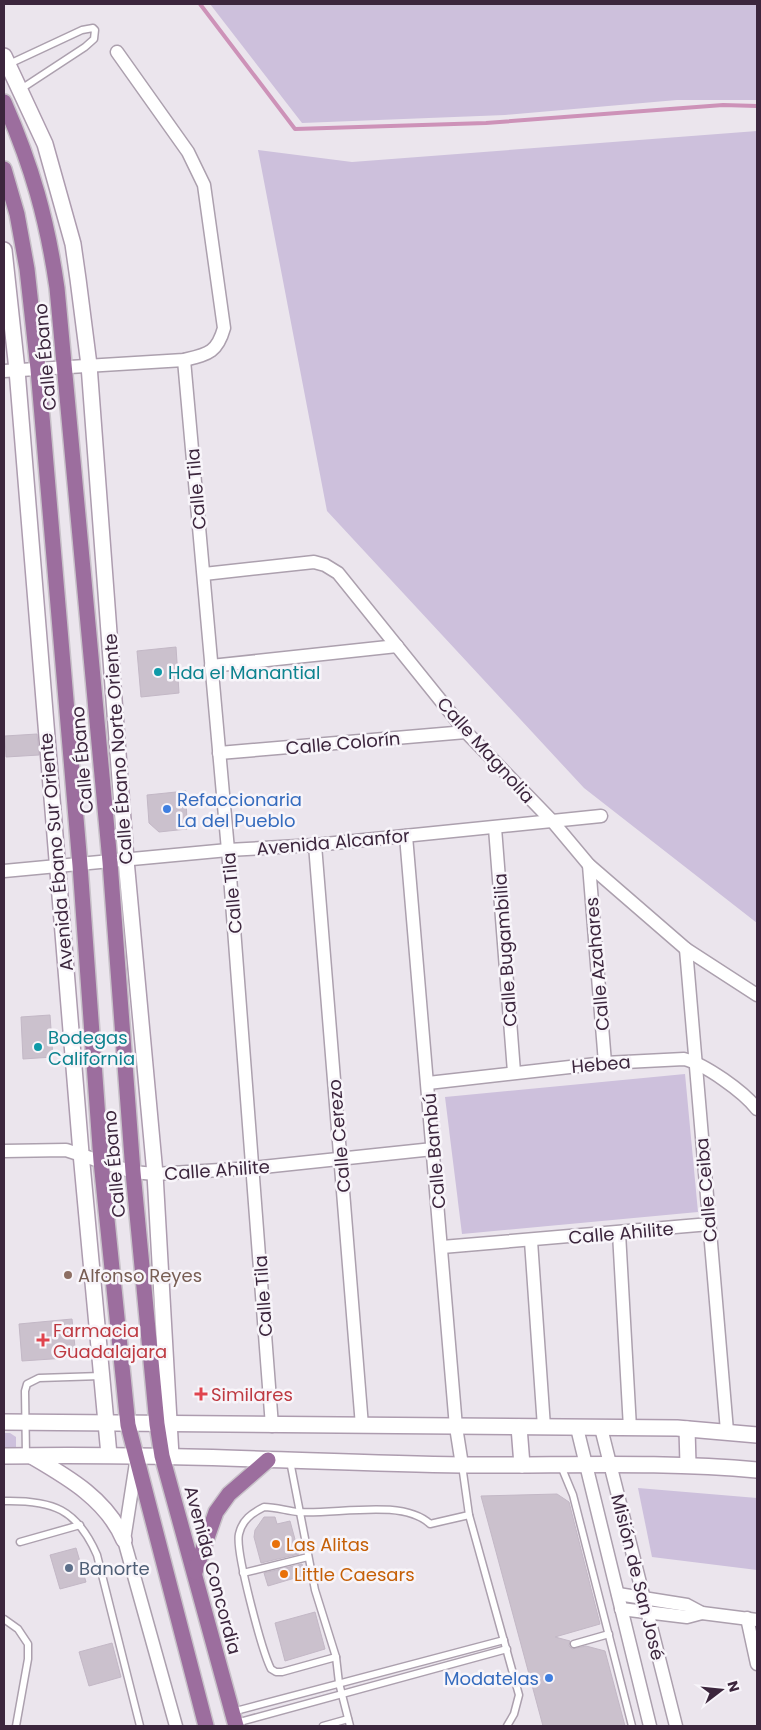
<svg xmlns="http://www.w3.org/2000/svg" width="761" height="1730" font-family="Poppins,sans-serif">
<rect width="100%" height="100%" fill="#ebe5ed"/>
<g fill="#cdc0dc">
<path d="M210 4H757V100H677L505 115 302 123Z"/>
<path d="M757 131V923L584 788 327 511 258 150 352 162Z"/>
<path d="M685 1074 698 1212 462 1234 445 1097Z"/>
<path d="M4 1433H10L16 1437V1447H4Z"/>
<path d="M638 1488 757 1498V1570L652 1557Z"/>
</g>
<g fill="none" stroke-linecap="round" stroke-linejoin="round">
<path stroke="#cd92b8" stroke-width="4" d="M200 4 295 129 486 123 723 105 757 106"/>
</g>
<g fill="#cbc1cd" stroke="#c3b8c6">
<path d="M176 647 179 693 141 697 137 651Z"/>
<path d="M37 734 39 755 6 757 5 736Z"/>
<path d="M186 791 187 829 159 832 149 823 147 795Z"/>
<path d="M50 1015 53 1057 23 1059 21 1017Z"/>
<path d="M72 1319 75 1347 66 1358 22 1361 19 1324Z"/>
<path d="M557 1494 569 1502 600 1624 555 1637 570 1641 569 1646 572 1649 586 1646 605 1651 625 1726H543L481 1496Z"/>
<path d="M264 1517H275L277 1524 290 1521 299 1554 261 1563 254 1537 255 1530Z"/>
<path d="M76 1548 86 1582 60 1589 50 1555Z"/>
<path d="M302 1564 305 1575 268 1586 264 1573Z"/>
<path d="M315 1612 325 1649 285 1661 275 1623Z"/>
<path d="M112 1643 121 1677 89 1686 79 1652Z"/>
</g>
<g fill="none" stroke-linecap="round" stroke-linejoin="round">
<g stroke="#aca0ae" stroke-width="9">
<g id="lane">
<path d="M7 65 82 30 93 28 95 30 94 39 85 47 21 89"/>
<path d="M26 1456 25 1391 27 1384 39 1378 101 1376"/>
<path d="M290 1461 315 1590 336 1657 339 1683 350 1726"/>
<path d="M462 1465 469 1515 519 1695 514 1714 507 1726"/>
<path d="M561 1466 573 1495 632 1726"/>
<path d="M4 1501C53 1500 77 1509 97 1555L140 1726"/>
<path d="M20 1542 80 1525"/>
<path d="M243 1573 308 1557"/>
<path d="M4 1619 18 1629 28 1644V1659L16 1726"/>
<path d="M574 1644 609 1634"/>
<path d="M336 1657 282 1672H276L271 1669C262 1651 235 1551 239 1534 242 1520 252 1513 264 1507 276 1507 287 1511 298 1512 335 1515 402 1498 430 1524L469 1515"/>
<path d="M232 1712 504 1640"/>
<path d="M236 1723 507 1649"/>
<path d="M323 1726 348 1719"/>
</g>
</g>
<g stroke="#aca0ae" stroke-width="15">
<g id="street">
<path d="M184 360 228 850 272 1426"/>
<path d="M4 371 184 360C208 354 217 353 224 328L204 185 188 152 117 52"/>
<path d="M204 574 314 562 325 565 338 573 466 732 553 822 589 865 686 949 757 995"/>
<path d="M211 666 397 646"/>
<path d="M219 753 466 732"/>
<path d="M495 828 514 1072"/>
<path d="M406 836 456 1427 462 1465"/>
<path d="M315 845 362 1426"/>
<path d="M589 865 605 1063"/>
<path d="M4 871 228 850 315 845 601 816"/>
<path d="M686 949 727 1431"/>
<path d="M428 1083 605 1063 684 1059C705 1064 744 1092 757 1109"/>
<path d="M4 1151 66 1150 133 1172 155 1174 253 1168 433 1149"/>
<path d="M619 1233 630 1428"/>
<path d="M531 1241 544 1427"/>
<path d="M442 1247 710 1224"/>
<path d="M577 1428 650 1726"/>
<path d="M601 1428 676 1726"/>
<path d="M136 1463 124 1540 176 1726"/>
<path d="M618 1594 687 1605 702 1613 757 1620"/>
<path d="M621 1609 687 1617 702 1613"/>
<path d="M747 1618 757 1664"/>
</g>
</g>
<g stroke="#ad9caf" stroke-width="18">
<g id="secondary">
<path d="M4 56 45 144 73 244 78 279 89 365 126 860 155 1174 171 1456"/>
<path d="M4 250 17 370 81 1153 109 1455"/>
<path d="M4 1422 677 1428 757 1435"/>
<path d="M519 1427 522 1465"/>
<path d="M687 1429 688 1464"/>
<path d="M4 1456C157 1453 309 1462 462 1465 560 1466 659 1461 757 1470"/>
<path d="M33 1457C69 1478 107 1500 124 1540"/>
</g>
</g>
<g stroke="#c8c2c9" stroke-width="18">
<g id="primary">
<path d="M4 102C32 166 47 219 57 288L110 862 133 1172 157 1424 162 1456 236 1726"/>
<path d="M4 169 17 214 27 269 38 369 80 865 101 1161 128 1425 206 1726"/>
<path d="M195 1572 216 1512 229 1494 268 1460"/>
</g>
</g>
<use href="#lane" stroke="#fff" stroke-width="6"/>
<use href="#street" stroke="#fff" stroke-width="12"/>
<use href="#secondary" stroke="#fff" stroke-width="15"/>
<use href="#primary" stroke="#9c6e9e" stroke-width="15"/>
</g>
<g fill="#0f9aa8" stroke="#f8f5fa" stroke-width="2">
<circle cx="158" cy="672" r="5"/>
<circle cx="38" cy="1047" r="5"/>
</g>
<g fill="#3f7fe0" stroke="#f8f5fa" stroke-width="2">
<circle cx="167" cy="809" r="5"/>
<circle cx="549" cy="1678" r="5"/>
</g>
<circle fill="#8d6e63" stroke="#f8f5fa" stroke-width="2" cx="68" cy="1275" r="5"/>
<g fill="#e0444e" stroke="#f8f5fa" stroke-width="2">
<path d="M40.5 1332.5h5v5h5v5h-5v5h-5v-5h-5v-5h5z"/>
<path d="M198.5 1386.5h5v5h5v5h-5v5h-5v-5h-5v-5h5z"/>
</g>
<g fill="#e8710a" stroke="#f8f5fa" stroke-width="2">
<circle cx="276" cy="1544" r="5"/>
<circle cx="284" cy="1574" r="5"/>
</g>
<circle fill="#5c6f8a" stroke="#f8f5fa" stroke-width="2" cx="69" cy="1568" r="5"/>
<g text-anchor="middle" dominant-baseline="central" stroke-width="5" stroke-linejoin="round" paint-order="stroke">
<g font-size="18" fill="#3c263d" stroke="#f8f5fa">
<text transform="translate(45 357) rotate(-95)">Calle Ébano</text>
<text transform="translate(196 489) rotate(-95)">Calle Tila</text>
<text transform="translate(343 743) rotate(-5)">Calle Colorín</text>
<text transform="translate(118 749) rotate(-94)">Calle Ébano Norte Oriente</text>
<text transform="translate(486 750) rotate(48)">Calle Magnolia</text>
<text transform="translate(82 760) rotate(-95)">Calle Ébano</text>
<text transform="translate(333 842) rotate(-5)">Avenida Alcanfor</text>
<text transform="translate(56 852) rotate(-95)">Avenida Ébano Sur Oriente</text>
<text transform="translate(232 893) rotate(-95)">Calle Tila</text>
<text transform="translate(505 950) rotate(-94)">Calle Bugambilia</text>
<text transform="translate(597 964) rotate(-95)">Calle Azahares</text>
<text transform="translate(601 1064) rotate(-5)">Hebea</text>
<text transform="translate(339 1136) rotate(-95)">Calle Cerezo</text>
<text transform="translate(434 1151) rotate(-95)">Calle Bambú</text>
<text transform="translate(114 1164) rotate(-95)">Calle Ébano</text>
<text transform="translate(217 1170) rotate(-4)">Calle Ahilite</text>
<text transform="translate(706 1190) rotate(-95)">Calle Ceiba</text>
<text transform="translate(621 1233) rotate(-5)">Calle Ahilite</text>
<text transform="translate(263 1296) rotate(-94)">Calle Tila</text>
<text transform="translate(213 1570) rotate(75)">Avenida Concordia</text>
<text transform="translate(638 1577) rotate(76)">Misión de San José</text>
</g>
<g font-size="18" fill="#0d838f" stroke="#f8f5fa" text-anchor="start">
<text x="168" y="672">Hda el Manantial</text>
<text x="48" y="1037">Bodegas<tspan x="48" dy="21">California</tspan></text>
</g>
<g font-size="18" fill="#366cbe" stroke="#f8f5fa" text-anchor="start">
<text x="177" y="799">Refaccionaria<tspan x="177" dy="21">La del Pueblo</tspan></text>
<text x="539" y="1678" text-anchor="end">Modatelas</text>
</g>
<g font-size="18" fill="#785e54" stroke="#f8f5fa" text-anchor="start">
<text x="78" y="1275">Alfonso Reyes</text>
</g>
<g font-size="18" fill="#be3a42" stroke="#f8f5fa" text-anchor="start">
<text x="53" y="1330">Farmacia<tspan x="53" dy="21">Guadalajara</tspan></text>
<text x="211" y="1394">Similares</text>
</g>
<g font-size="18" fill="#c56008" stroke="#f8f5fa" text-anchor="start">
<text x="286" y="1544">Las Alitas</text>
<text x="294" y="1574">Little Caesars</text>
</g>
<g font-size="18" fill="#4e5e75" stroke="#f8f5fa" text-anchor="start">
<text x="79" y="1568">Banorte</text>
</g>
</g>
<rect width="761" height="1730" fill="none" stroke="#3c263d" stroke-width="10"/>
<g transform="translate(721 1690) rotate(74)" stroke="#f8f5fa" stroke-width="4" paint-order="stroke">
<path d="M0-4L9 19L0 12L-9 19Z" fill="#3c263d"/>
<text y="-8" font-size="14" font-weight="bold" text-anchor="middle" fill="#3c263d">N</text>
</g>
</svg>
